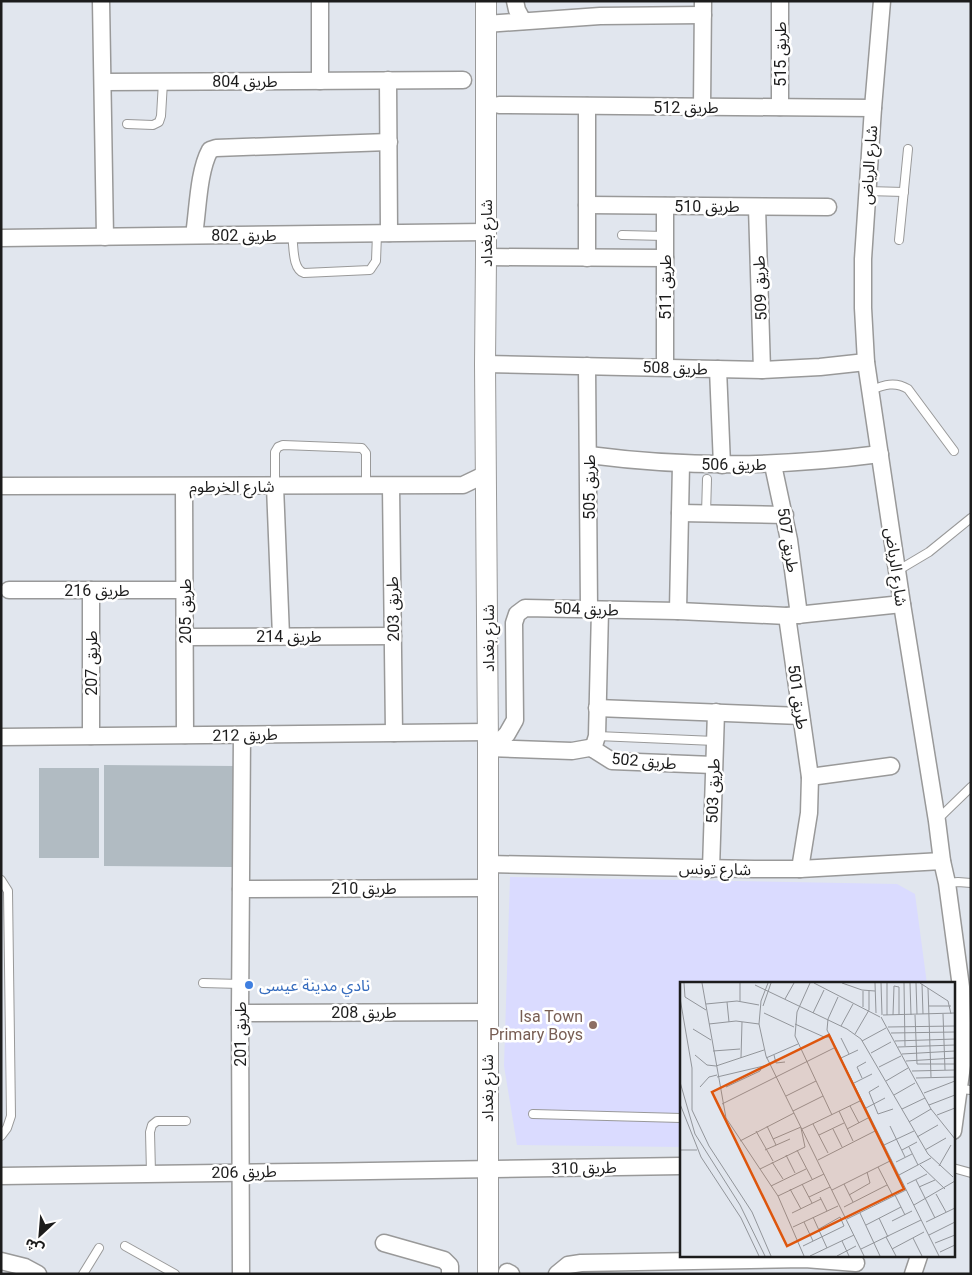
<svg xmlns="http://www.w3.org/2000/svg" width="972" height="1275" font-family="Roboto,'Noto Sans Arabic',sans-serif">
<rect width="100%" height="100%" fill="#e1e6ee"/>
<path fill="#dadbff" d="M510 877 897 884 915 894 927 984H681V1147L517 1145 504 1066Z"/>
<g fill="#b1bbc2">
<path d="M104 765 234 766 233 867 104 866Z"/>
<rect x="39" y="768" width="60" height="90"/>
</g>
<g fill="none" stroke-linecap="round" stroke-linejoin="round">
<g stroke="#999" stroke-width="10">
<g id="service">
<path d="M127 124 153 125 159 122 161 116 163 82"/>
<path d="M867 191 904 192"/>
<path d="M292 234C294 246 292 269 304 273L370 270 376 261 377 234"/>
<path d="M622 235 665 236"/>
<path d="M899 240 908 149"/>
<path d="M871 390C884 385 895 381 908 389L954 451"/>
<path d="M275 486V452L278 447 283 445 362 448 366 453V486"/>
<path d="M706 514 707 479"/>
<path d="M897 571 929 552 971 518"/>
<path d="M597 736 715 741"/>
<path d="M938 819 971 787"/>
<path d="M1 880 8 891 11 1116 7 1128 1 1136"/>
<path d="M947 883 958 882 971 883"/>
<path d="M203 983 240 984"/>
<path d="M960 1089 971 1090"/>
<path d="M533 1114 681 1118"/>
<path d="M953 1168 971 1173"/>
<path d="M151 1173 150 1132 152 1125 157 1121H186"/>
<path d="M125 1246 175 1274"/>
<path d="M83 1274 99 1248"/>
</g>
</g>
<g stroke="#999" stroke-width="19">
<g id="minor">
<path d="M101 1 105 237"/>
<path d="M515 1 517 10 523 21"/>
<path d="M882 1 873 108 863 259V308L866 362 902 604 937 821 942 861 947 883 961 987 963 1058 953 1131"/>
<path d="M486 24 600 16 703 15"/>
<path d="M388 80 389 233"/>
<path d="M320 81V1"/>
<path d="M103 82 463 80"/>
<path d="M499 105 873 108"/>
<path d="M702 107 703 1"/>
<path d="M780 107V1"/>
<path d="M587 205 828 207"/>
<path d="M665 206V367"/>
<path d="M757 207 762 370"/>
<path d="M194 235C198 210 198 172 210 150L216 148 389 142"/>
<path d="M1 238 486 232"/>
<path d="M486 257 665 258"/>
<path d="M587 258V106"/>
<path d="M485 364 762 370 820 367 866 362"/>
<path d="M587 366 589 609"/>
<path d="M718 369 722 465"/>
<path d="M589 455C689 468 779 467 880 454"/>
<path d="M773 465 789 540 799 615"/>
<path d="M1 486 463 485 486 474"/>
<path d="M275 486 281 636"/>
<path d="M391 486 394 733"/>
<path d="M184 487 185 735"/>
<path d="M680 513 785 515"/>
<path d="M9 590H185"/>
<path d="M91 590V736"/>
<path d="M678 611 681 464"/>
<path d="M787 616 810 777 809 813 800 869"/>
<path d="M185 637 393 636"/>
<path d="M597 708 801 716"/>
<path d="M1 737 488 732"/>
<path d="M488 748 572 751 589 748 593 749 612 761 713 765"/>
<path d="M493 748 507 734 515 720 514 623 517 614 525 608 678 611 787 616 902 604"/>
<path d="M593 749 597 736 600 610"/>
<path d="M810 777 891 766"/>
<path d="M488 864 754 869H800L942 861"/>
<path d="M711 869 716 712"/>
<path d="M241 889 488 888"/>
<path d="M240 1013 487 1012"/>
<path d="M1 1176C228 1172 454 1171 681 1166"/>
<path d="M384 1243 444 1260 450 1266V1274"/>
<path d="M1 1261 25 1267 38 1274"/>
<path d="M507 1272 511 1274"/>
<path d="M241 1274 240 1013 242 735"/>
<path d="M557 1274 568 1265 581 1263 805 1259 856 1263"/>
<path d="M913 1274 919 1256"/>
</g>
</g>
<g stroke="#999" stroke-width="22">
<path id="tertiary" d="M486 1V257L485 364 488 748V1274"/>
</g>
<use href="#service" stroke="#fff" stroke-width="8"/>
<use href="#minor" stroke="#fff" stroke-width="16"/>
<use href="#tertiary" stroke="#fff" stroke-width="20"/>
</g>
<circle fill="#3f7fe0" stroke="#fff" stroke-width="2" cx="249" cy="985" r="5"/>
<circle fill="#8d6e63" stroke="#fff" stroke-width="2" cx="593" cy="1025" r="5"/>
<g text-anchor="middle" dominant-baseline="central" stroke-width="5" stroke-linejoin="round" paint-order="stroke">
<g font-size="16" fill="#1c1c1c" stroke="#fff">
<text transform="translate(780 54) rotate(-90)">طريق 515</text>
<text x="245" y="81">طريق 804</text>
<text x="686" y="107">طريق 512</text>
<text transform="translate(869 165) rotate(-86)">شارع الرياض</text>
<text x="707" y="206">طريق 510</text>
<text transform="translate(486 233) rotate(-90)">شارع بغداد</text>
<text x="244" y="235">طريق 802</text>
<text transform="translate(665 287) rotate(-90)">طريق 511</text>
<text transform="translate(760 288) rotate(-92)">طريق 509</text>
<text transform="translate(675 368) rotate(2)">طريق 508</text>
<text x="734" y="464">طريق 506</text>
<text x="232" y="486">شارع الخرطوم</text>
<text transform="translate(589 487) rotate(-90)">طريق 505</text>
<text transform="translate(788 540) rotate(81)">طريق 507</text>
<text transform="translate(896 567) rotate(82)">شارع الرياض</text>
<text x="97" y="590">طريق 216</text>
<text transform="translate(393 609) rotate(-91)">طريق 203</text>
<text transform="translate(586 609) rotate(2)">طريق 504</text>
<text transform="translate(185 611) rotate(-90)">طريق 205</text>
<text x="289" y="636">طريق 214</text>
<text transform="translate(488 638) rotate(-90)">شارع بغداد</text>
<text transform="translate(91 663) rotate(-90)">طريق 207</text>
<text transform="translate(798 697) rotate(82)">طريق 501</text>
<text transform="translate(245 735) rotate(-1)">طريق 212</text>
<text transform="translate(644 761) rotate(5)">طريق 502</text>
<text transform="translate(713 791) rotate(-88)">طريق 503</text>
<text transform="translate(715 869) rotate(1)">شارع تونس</text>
<text x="364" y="888">طريق 210</text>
<text x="364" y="1012">طريق 208</text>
<text transform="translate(240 1034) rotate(-90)">طريق 201</text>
<text transform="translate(487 1088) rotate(-90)">شارع بغداد</text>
<text transform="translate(584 1168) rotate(-1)">طريق 310</text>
<text transform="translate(244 1172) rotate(-1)">طريق 206</text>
</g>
<g font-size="16" fill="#366cbe" stroke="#fff" text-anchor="start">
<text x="259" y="985">نادي مدينة عيسى</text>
</g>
<g font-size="16" fill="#785e54" stroke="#fff" text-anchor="end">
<text x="583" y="1016">Isa Town<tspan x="583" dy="18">Primary Boys</tspan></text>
</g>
</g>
<g transform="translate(680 982)">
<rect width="275" height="275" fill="#e1e6ee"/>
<path fill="none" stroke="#92959a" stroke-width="1" d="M4 1 5 15 26 28M22 1 46 136 98 214 124 274M60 1V19M88 1 81 19 79 42 86 74 184 274M130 1 117 30 115 54 152 133M134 1 200 35M162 1 182 8 195 9M195 1 196 31M201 1 202 33M207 1V33M224 1 225 64M230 1 231 33M236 1 237 32M240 1 268 19 271 32M242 2 243 32M75 3 167 47 181 57 248 172 273 195M248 6 251 95M183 9V25M158 15 148 37 147 48 259 274M0 16 12 86V128L29 164 72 230 91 274M105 17 114 1M47 20 49 40M26 22 57 19 79 23M83 24 91 1M249 24H271M84 31 114 45M133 31 144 8M263 32 265 88M203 33 275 31M213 33 214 4 219 5V33M235 33 237 82H275M201 35 251 127 275 157M29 42 56 39 79 42M115 42 144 55H151M161 44 173 22M208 45 275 44M13 47 31 58M211 51 275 50M175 52 189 28V9M161 56 169 72M182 59 206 46M215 59 275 57M218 65 275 63M33 69 60 67M191 71 211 60M222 72 275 69M15 73 27 83 36 84 84 68M94 73 96 81 105 80M61 76 62 40M86 76 118 62M161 76 178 68M226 79 275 76M199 85 221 74M232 89 275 88M37 95 88 83M182 96 177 85 186 80M236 96 275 95M206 99 228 86M0 100 15 152 60 223 85 274M174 101 192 92M199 104 189 110 198 132 213 127M20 105 29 95 37 93M46 105 80 89 82 84M244 111 275 99M214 113 235 101M106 114 136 99M0 122 21 175 61 236 79 274M42 122 156 65M249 123 275 113M170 124 179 141M186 126 205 116M222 127 245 116M113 129 143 114M159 129 173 159M257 133 275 126M229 140 251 127M133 142 148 171M87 144 96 163M210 144 225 175M122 147 182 118M153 147 162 165M167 147 188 136M76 149 93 179M139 153 164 141M237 155 258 143M93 157 121 145M60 159 114 131M204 163 234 149M229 165 238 183M0 168H17M85 168 110 157M117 168 132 197M222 168 237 160M245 168 266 156M106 173 115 191M138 178 197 148M92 180 103 197M216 180 232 172M240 183 265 207M259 184 271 163M198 185 213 214M80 187 125 165 121 146M219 193 251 176M236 198 255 236M122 202 132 221M164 202 173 220M227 202 247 192M91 204 126 187M239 205 255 198M110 207 121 227M152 208 212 178M256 212 266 230M169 213 190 201 187 190M215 213 225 233M98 214 144 192M129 215 150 205M140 215 147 229M234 223 275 199M164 225 207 203M112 231 141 217M180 231 200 274M133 235 147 266M199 236 208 255M167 237 226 208M212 239 232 229M124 240 133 259M246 240 275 226M186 243 221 225M113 245 158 224M139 247 160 235M249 253 275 240M206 255 216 274M233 256 242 274M162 259 169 274M255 261 275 253M123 264 164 244 160 235M181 267 241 238M212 267 244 250M260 270 275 263M130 274 174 253M157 274 176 264"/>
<path fill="#de560d" fill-opacity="0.15" stroke="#de560d" stroke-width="2.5" d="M149 53 224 207 107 264 32 110Z"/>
<rect width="275" height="275" fill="none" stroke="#1c1c1c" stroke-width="2.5"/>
</g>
<rect width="972" height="1275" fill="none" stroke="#1c1c1c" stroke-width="5"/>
<g transform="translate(40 1235) rotate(206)" stroke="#ffffff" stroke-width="4" paint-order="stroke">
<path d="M0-4L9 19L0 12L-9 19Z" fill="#1c1c1c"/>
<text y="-8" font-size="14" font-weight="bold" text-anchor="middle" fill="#1c1c1c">ش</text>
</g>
</svg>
